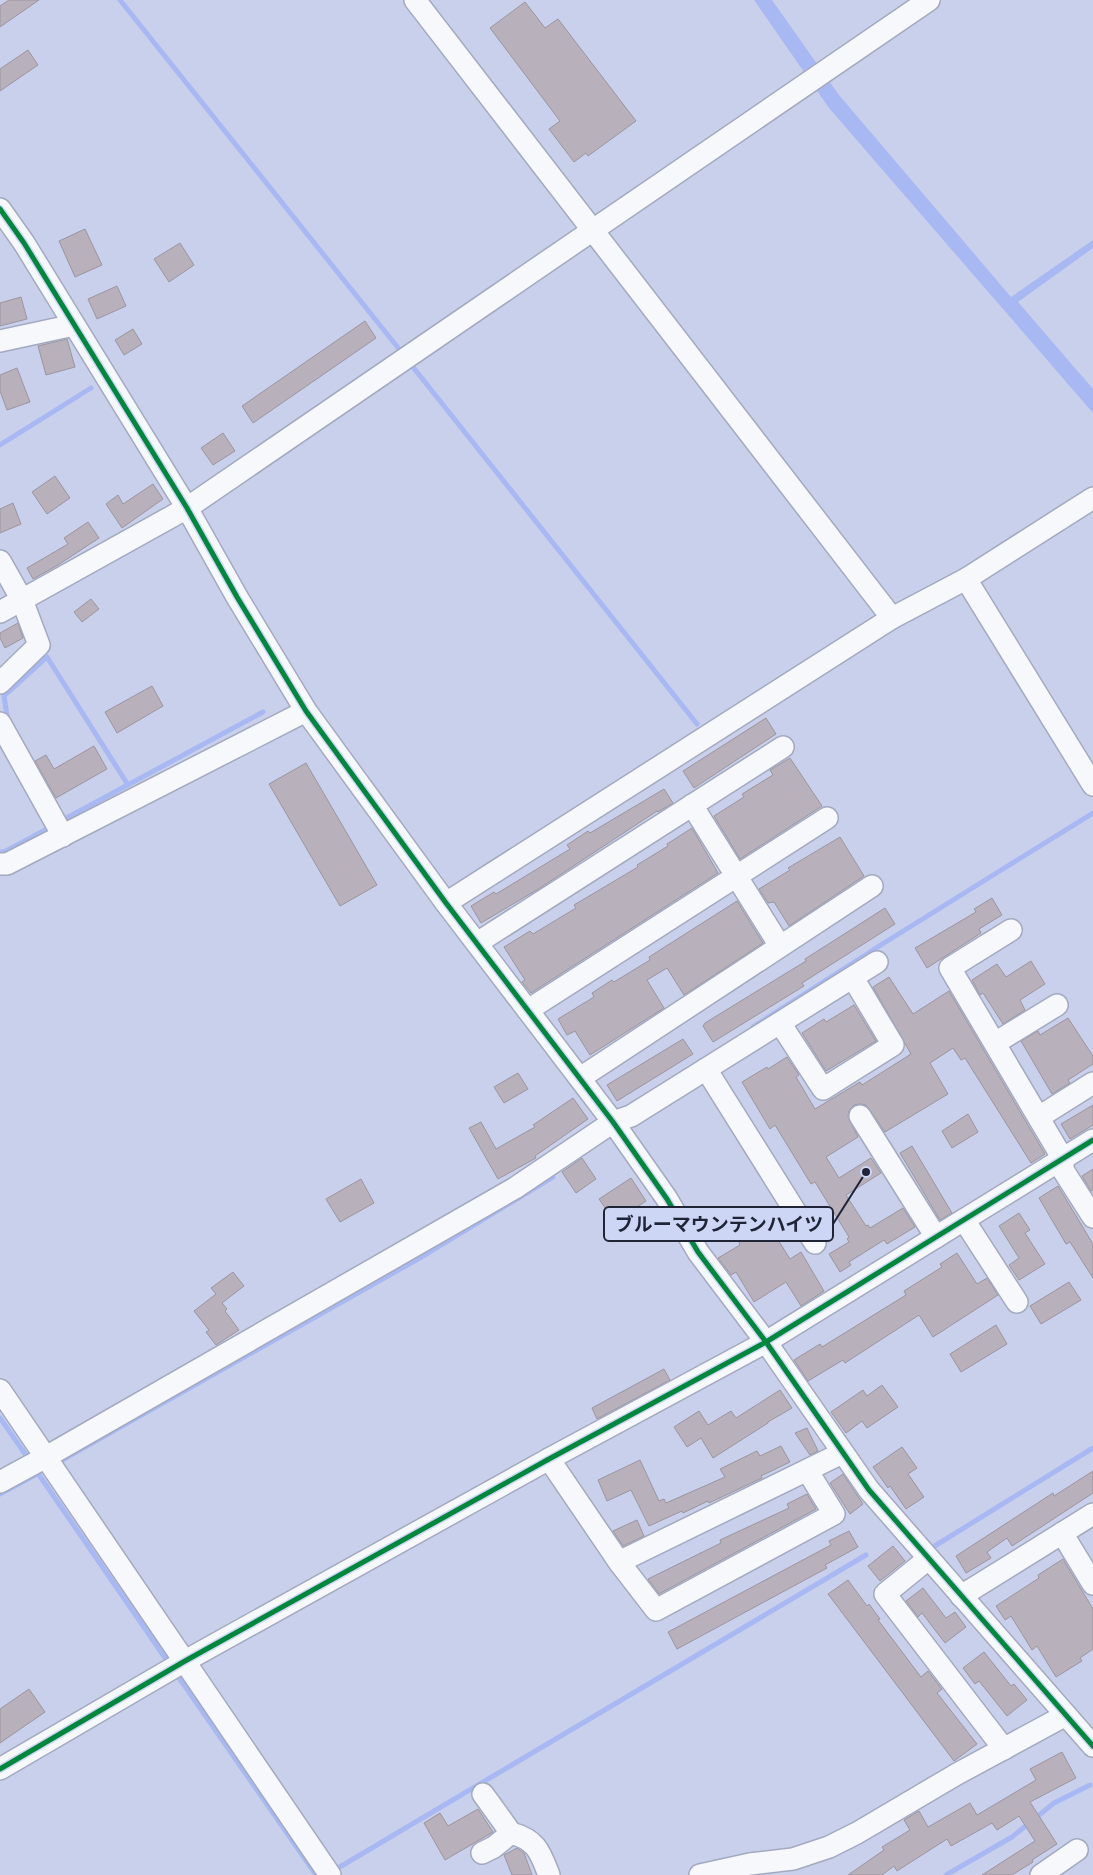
<svg xmlns="http://www.w3.org/2000/svg" width="1093" height="1875" font-family="Jost,'Noto Sans JP',sans-serif">
<rect width="100%" height="100%" fill="#c8d0ec"/>
<path fill="#a8b8f3" d="M754 0H772L839 95 1011 297 1093 240V248L1018 302 1093 389V413L829 108Z"/>
<g fill="none" stroke-linecap="round" stroke-linejoin="round">
<g stroke="#a8b8f3" stroke-width="5">
<path d="M120 0 403 354"/>
<path d="M409 362 697 724"/>
<path d="M0 445 91 388"/>
<path d="M8 722 4 696 47 657 128 785"/>
<path d="M61 821 263 712"/>
<path d="M0 852H4L51 827"/>
<path d="M753 1027 884 943 1093 813"/>
<path d="M0 1418 30 1461"/>
<path d="M55 1464 418 1259 553 1177"/>
<path d="M37 1472 170 1665"/>
<path d="M0 1494 48 1468"/>
<path d="M933 1547 1093 1448"/>
<path d="M175 1672 316 1875"/>
<path d="M333 1871 866 1555"/>
<path d="M946 1875 1012 1837 1054 1803 1090 1785"/>
</g>
</g>
<g fill="#b8b0ba" stroke="#9b959f">
<path d="M9 0H39L0 27V6Z"/>
<path d="M525 2 545 28 558 19 636 121 588 156 586 153 574 162 549 129 560 121 490 28Z"/>
<path d="M28 50 38 65 0 91V69Z"/>
<path d="M85 229 102 265 75 277 59 241Z"/>
<path d="M180 243 194 265 169 282 154 259Z"/>
<path d="M117 286 126 306 97 319 88 299Z"/>
<path d="M21 297 27 319 0 326V303Z"/>
<path d="M365 321 376 338 253 423 242 406Z"/>
<path d="M133 329 142 344 124 355 115 340Z"/>
<path d="M67 339 75 367 46 375 38 346Z"/>
<path d="M17 368 30 402 7 410 0 391V375Z"/>
<path d="M223 433 235 451 213 465 201 448Z"/>
<path d="M55 476 70 498 47 514 32 492Z"/>
<path d="M153 484 163 499 122 528 106 504 118 495 123 504Z"/>
<path d="M13 503 21 524 0 533V509Z"/>
<path d="M88 522 99 538 58 565 33 579 27 568 68 544 64 538Z"/>
<path d="M91 599 99 609 82 622 74 612Z"/>
<path d="M18 623 23 638 5 648 0 638V633Z"/>
<path d="M152 686 163 706 117 733 105 712Z"/>
<path d="M766 718 776 734 694 788 683 771Z"/>
<path d="M94 746 107 769 56 798 35 761 46 755 54 769Z"/>
<path d="M790 758 822 806 740 859 714 816 744 797 742 794 773 775 770 770Z"/>
<path d="M306 763 377 885 340 906 269 784Z"/>
<path d="M664 789 673 803 658 812 657 811 540 888 481 923 471 906 494 892 496 894 570 849 567 845 588 831 590 833Z"/>
<path d="M692 828 718 873 531 993 522 982 525 980 504 947 530 931 533 934 576 908 574 905 638 867 637 865 668 846 667 844Z"/>
<path d="M840 837 864 876 789 926 774 902 768 903 759 889 790 870 788 868Z"/>
<path d="M992 898 1002 915 979 929 981 933 927 968 915 948 976 912 974 909Z"/>
<path d="M737 901 763 943 684 995 667 968 647 980 664 1008 590 1055 575 1031 567 1035 558 1019 594 997 592 993 612 980 614 982 650 960 649 957Z"/>
<path d="M885 908 895 924 802 983 804 986 713 1042 703 1026 705 1023 806 961 805 959Z"/>
<path d="M1031 961 1045 984 1020 1000 1025 1010 1003 1024 983 993 980 995 972 980 997 964 1006 977Z"/>
<path d="M889 977 913 1014 949 991 1045 1154 1031 1163 965 1058 961 1060 953 1048 930 1063 948 1094 885 1132 866 1105 860 1104 854 1105 849 1111 848 1117 858 1137 826 1157 839 1178 871 1158 881 1173 846 1195 866 1226 868 1225 870 1228 903 1208 915 1227 887 1244 884 1240 849 1262 851 1265 840 1272 829 1254 849 1242 847 1239 849 1237 815 1182 811 1184 775 1125 770 1129 742 1082 767 1067 768 1069 787 1057 799 1075 796 1077 815 1109 860 1082 862 1085 911 1054 873 987Z"/>
<path d="M854 1005 876 1041 826 1071 802 1033 824 1019 826 1022Z"/>
<path d="M1068 1018 1093 1056V1064L1068 1080 1070 1083 1052 1094 1021 1041 1038 1031 1040 1035Z"/>
<path d="M683 1039 693 1054 617 1101 607 1085Z"/>
<path d="M518 1073 528 1089 504 1103 494 1087Z"/>
<path d="M573 1098 588 1119 535 1156 536 1158 498 1179 469 1128 481 1122 496 1149 535 1127 533 1125Z"/>
<path d="M1093 1105V1125L1070 1139 1061 1124Z"/>
<path d="M968 1114 978 1132 952 1148 942 1131Z"/>
<path d="M912 1146 952 1213 940 1220 900 1153Z"/>
<path d="M582 1158 596 1179 576 1193 562 1172Z"/>
<path d="M1093 1169V1190L1091 1191 1082 1176Z"/>
<path d="M631 1178 646 1201 615 1222 599 1199Z"/>
<path d="M361 1179 374 1203 340 1222 326 1199Z"/>
<path d="M1058 1186 1093 1244V1278L1070 1242 1066 1244 1039 1198Z"/>
<path d="M1019 1213 1030 1230 1025 1233 1045 1264 1019 1280 1009 1265 1019 1258 999 1226Z"/>
<path d="M768 1224 790 1259 801 1252 824 1291 801 1306 786 1282 754 1302 736 1272 731 1275 718 1258 740 1245 739 1242Z"/>
<path d="M957 1253 977 1284 987 1278 998 1295 933 1337 919 1315 845 1363 843 1360 808 1381 794 1360 820 1344 822 1347 906 1295 904 1291 942 1267 940 1264Z"/>
<path d="M233 1272 244 1286 222 1303 227 1309 225 1311 239 1330 216 1345 206 1332 209 1330 194 1311 216 1294 211 1288Z"/>
<path d="M1069 1282 1081 1300 1041 1324 1030 1306Z"/>
<path d="M996 1325 1007 1344 961 1372 950 1354Z"/>
<path d="M664 1369 670 1380 597 1419 592 1408Z"/>
<path d="M882 1385 898 1407 867 1428 862 1421 846 1433 831 1412 863 1390 867 1396Z"/>
<path d="M780 1390 792 1408 768 1422V1423L713 1458 701 1438 687 1447 674 1427 699 1411 708 1425 731 1411 736 1418Z"/>
<path d="M807 1428 818 1451 810 1455 795 1433Z"/>
<path d="M781 1446 790 1462 761 1476 762 1478 709 1503 708 1501 683 1513 682 1511 649 1526 631 1490 607 1501 598 1480 640 1460 659 1501 664 1499 666 1503 725 1477 720 1469 757 1451 760 1456Z"/>
<path d="M902 1447 917 1468 908 1474 924 1497 906 1509 890 1486 888 1488 873 1467Z"/>
<path d="M1093 1471V1493L1012 1546 1007 1538 987 1552 991 1558 966 1573 956 1556 1053 1493 1054 1496Z"/>
<path d="M843 1474 863 1504 850 1514 830 1483Z"/>
<path d="M807 1494 816 1509 659 1594 648 1579 721 1543 720 1540 789 1508 787 1504Z"/>
<path d="M637 1520 644 1536 623 1546 613 1531Z"/>
<path d="M849 1531 858 1547 825 1565 827 1568 677 1649 668 1632 831 1545 829 1541Z"/>
<path d="M893 1546 905 1561 880 1581 868 1566Z"/>
<path d="M1063 1559 1093 1609V1649L1080 1658 1082 1661 1056 1677 1037 1646 1032 1650 1011 1616 1005 1620 996 1606 1039 1578 1038 1575Z"/>
<path d="M848 1580 867 1606 869 1604 880 1619 878 1620 921 1677 928 1671 942 1689 937 1693 977 1744 954 1761 828 1594Z"/>
<path d="M923 1588 946 1618 955 1612 966 1627 945 1643 922 1613 918 1617 906 1601Z"/>
<path d="M984 1652 1011 1686 1014 1684 1027 1700 1007 1716 979 1681 975 1684 963 1668Z"/>
<path d="M29 1689 45 1712 0 1743V1709Z"/>
<path d="M1062 1752 1076 1778 1030 1802 1057 1844 1032 1860 1033 1862 1012 1875H982L1035 1841 1019 1816 997 1830 992 1823 951 1846 947 1839 897 1871 894 1866 882 1875H848L884 1850 882 1847 910 1830 904 1820 919 1811 928 1827 970 1803 977 1815 1036 1780 1030 1769Z"/>
<path d="M478 1809 493 1832 445 1860 424 1823 440 1813 448 1826Z"/>
<path d="M517 1848 524 1853 532 1875H512L504 1855Z"/>
</g>
<g fill="none" stroke-linecap="round" stroke-linejoin="round">
<g stroke="#a3aabf" stroke-width="24">
<g id="minor">
<path d="M415 0 892 618"/>
<path d="M0 209 24 243 187 508 237 597 306 711 446 903 613 1122 667 1199 698 1252 766 1342 869 1490 1093 1746"/>
<path d="M0 341 74 325"/>
<path d="M0 561 22 600 39 645 0 683"/>
<path d="M966 579 1093 785"/>
<path d="M0 612 187 508 929 0"/>
<path d="M0 723 63 836"/>
<path d="M692 805 780 946"/>
<path d="M0 864H7L306 711"/>
<path d="M446 903 892 618 966 579 1093 498"/>
<path d="M1011 930 950 968 1063 1159V1170L1093 1217"/>
<path d="M477 943 783 747"/>
<path d="M528 1010 827 818"/>
<path d="M780 1023 823 1089 893 1045 853 978"/>
<path d="M995 1043 1057 1005"/>
<path d="M706 1069 815 1243"/>
<path d="M580 1078 872 886"/>
<path d="M860 1116 936 1237"/>
<path d="M1039 1117 1093 1083"/>
<path d="M964 1220 1017 1302"/>
<path d="M0 1390 330 1875"/>
<path d="M549 1459 619 1562"/>
<path d="M807 1470 834 1514 656 1610 619 1562 842 1453"/>
<path d="M0 1482 46 1457 515 1188 613 1122 631 1116 877 962"/>
<path d="M1062 1533 1093 1584"/>
<path d="M928 1559 885 1594 1004 1749"/>
<path d="M961 1596 1093 1514"/>
<path d="M0 1769 185 1661 549 1459 766 1342 1093 1140"/>
<path d="M483 1794 511 1833"/>
<path d="M482 1853 494 1847 511 1833C537 1840 540 1852 549 1875"/>
<path d="M700 1875 750 1864 793 1859 829 1847 857 1833 957 1774 1066 1715"/>
<path d="M1041 1875 1077 1850"/>
</g>
</g>
<use href="#minor" stroke="#f7f8fc" stroke-width="21"/>
<g stroke="#cdd6f5" stroke-width="8">
<g id="cycleway">
<path d="M0 209 24 243 187 508 237 597 306 711 446 903 613 1122 667 1199 698 1252 766 1342 869 1490 1093 1746"/>
<path d="M0 1769 185 1661 549 1459 766 1342 1093 1140"/>
</g>
</g>
<use href="#cycleway" stroke="#00873e" stroke-width="5"/>
</g>
<path fill="none" stroke="#1f2437" stroke-width="2" d="M866 1172L833 1224"/>
<circle fill="#1f2437" stroke="#cdd6f5" stroke-width="2" cx="866" cy="1172" r="5"/>
<rect fill="#cdd6f5" stroke="#1f2437" stroke-width="2" x="604" y="1207" width="229" height="34" rx="5"/>
<g font-size="19" text-anchor="middle" font-weight="bold" fill="#1f2437">
<text x="719" y="1231">ブルーマウンテンハイツ</text>
</g>
</svg>
